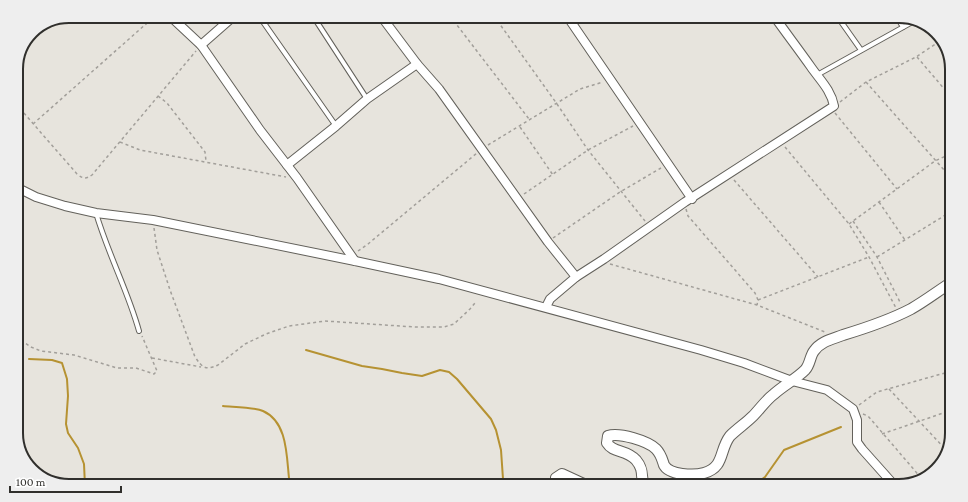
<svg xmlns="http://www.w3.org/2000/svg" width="968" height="502" font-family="'Crimson Pro',serif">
<rect width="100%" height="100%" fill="#e7e4dd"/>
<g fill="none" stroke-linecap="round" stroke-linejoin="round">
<g stroke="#b69232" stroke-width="2">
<path d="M306 350 362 366 382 369 402 373 422 376 440 370 449 372 457 379 491 419 496 430 501 450 503 479 496 486"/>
<path d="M29 359 52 360 62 363 67 379 68 396 66 424 68 433 78 448 84 464 85 486"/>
<path d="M223 406C233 407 254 407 263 411 290 423 286 462 290 486"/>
<path d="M753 486 765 477 784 450 841 427"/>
</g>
<g stroke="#63615b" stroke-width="6">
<g id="service">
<path d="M259 16 336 126"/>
<path d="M313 16 367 99"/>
<path d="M837 16 861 50"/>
<path d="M896 16 903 27"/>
<path d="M817 75 916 20"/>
<path d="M96 213C108 254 128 291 139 331"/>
</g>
</g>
<g stroke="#63615b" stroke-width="10">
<g id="minor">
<path d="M170 16 201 45 260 130 297 178 355 261"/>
<path d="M381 16 417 64 439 89 548 242 576 277 550 299 546 307"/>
<path d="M567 16 692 199"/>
<path d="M201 45 234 16"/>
<path d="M287 165 336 126 367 99 417 64"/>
<path d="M16 187 36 197 65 206 96 213 153 220 355 261 439 279 701 350 744 363 792 381 827 390 853 409 857 420V442L862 449 895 486"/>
<path d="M576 277 604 259 685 202 834 106C831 90 820 80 811 67 799 50 786 33 774 16"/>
</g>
</g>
<g stroke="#63615b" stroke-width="12">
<g id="tertiary">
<path d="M558 486 556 478 562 474 588 486"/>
<path d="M645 486C639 478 646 472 636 460 626 449 613 453 607 443L608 436C619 432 648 441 656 449 661 454 662 459 664 465 669 475 694 476 704 473 725 467 719 450 730 436 737 429 746 423 753 416 760 409 766 400 774 394 784 385 796 379 805 370 810 365 810 356 814 351 821 341 833 339 843 335 866 328 890 320 911 309 925 301 938 291 952 282"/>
</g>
</g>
<g stroke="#a29f9a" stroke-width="1.5" stroke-dasharray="3 3" stroke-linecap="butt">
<path d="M450 16 529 119"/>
<path d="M494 16 557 104 588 150 645 221"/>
<path d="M241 20 246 16"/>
<path d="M29 37 40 28"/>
<path d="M917 57 952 98"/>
<path d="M866 82 952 179"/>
<path d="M158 96 167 103 205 152 206 161"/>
<path d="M840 102 866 82 916 57 943 39"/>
<path d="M16 104 77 174C83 179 86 179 92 175L196 51"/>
<path d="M835 113 897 189"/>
<path d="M33 124 155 16"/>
<path d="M520 127 553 175"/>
<path d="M120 142 140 150 286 177"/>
<path d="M488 145 580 89 603 82"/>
<path d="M785 147 849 224 869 257 896 308"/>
<path d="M734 180 818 277"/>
<path d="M524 194 588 150 633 126"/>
<path d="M879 202 905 240"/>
<path d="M686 209 688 216 755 293 758 300 757 305"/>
<path d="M853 221 877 257 901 304"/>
<path d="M849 224 935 161 952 153"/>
<path d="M154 228 157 250 170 290 195 357C202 367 205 371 218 365L245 344 266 334 289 326 325 321 415 327H444L454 324 470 309 475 303"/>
<path d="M553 238 620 192 661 168"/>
<path d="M358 251 368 244 477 153"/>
<path d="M877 257 952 211"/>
<path d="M610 264 757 305 825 332"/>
<path d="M758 300 869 257"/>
<path d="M16 337 31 347 41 351 74 355 117 368H136L154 374 157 371 142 336"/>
<path d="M152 358 201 367"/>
<path d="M889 389 948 452"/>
<path d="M859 405 877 392 952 371"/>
<path d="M863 414 868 416 922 479"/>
<path d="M882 434 952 410"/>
</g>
<use href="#service" stroke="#fff" stroke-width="4"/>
<use href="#minor" stroke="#fff" stroke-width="8"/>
<use href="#tertiary" stroke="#fff" stroke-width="10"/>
</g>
<path d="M0 0H968V502H0ZM69 23H899A46 46 0 0 1 945 69V433A46 46 0 0 1 899 479H69A46 46 0 0 1 23 433V69A46 46 0 0 1 69 23Z" fill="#eee" fill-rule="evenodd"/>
<path fill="none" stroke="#302f2c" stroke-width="2" d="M69 23H899A46 46 0 0 1 945 69V433A46 46 0 0 1 899 479H69A46 46 0 0 1 23 433V69A46 46 0 0 1 69 23Z"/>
<path d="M10 486v6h111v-6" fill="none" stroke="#302f2c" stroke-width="2"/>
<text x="16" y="486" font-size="12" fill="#302f2c" stroke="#ffffff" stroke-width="3" paint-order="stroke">100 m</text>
</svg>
